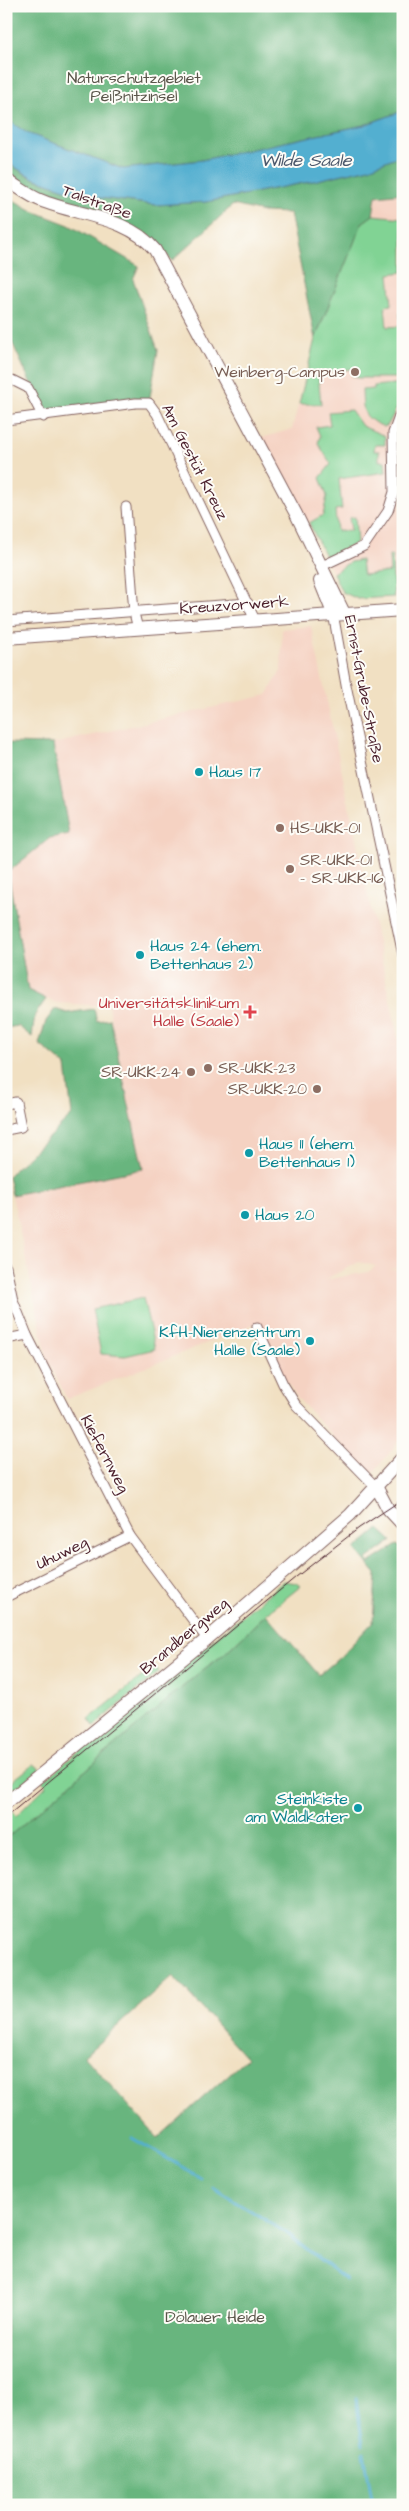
<svg xmlns="http://www.w3.org/2000/svg" width="409" height="2511" font-family="'Architects Daughter',sans-serif">
<rect width="100%" height="100%" fill="#fdfcf7"/>
<filter id="ink" filterUnits="userSpaceOnUse"><feTurbulence type="fractalNoise" baseFrequency=".02" numOctaves="2"/><feDisplacementMap in="SourceGraphic" scale="10" xChannelSelector="R" yChannelSelector="G"/><feConvolveMatrix kernelMatrix="1 2 1 2 8 2 1 2 1" color-interpolation-filters="sRGB"/></filter>
<filter id="wash" filterUnits="userSpaceOnUse"><feTurbulence type="fractalNoise" baseFrequency=".0096" numOctaves="4" result="noise"/><feDisplacementMap in="SourceGraphic" scale="20" xChannelSelector="R" yChannelSelector="G"/><feGaussianBlur stdDeviation="1.12" result="paint"/><feColorMatrix in="noise" values="0 0 0 0 0 0 0 0 0 0 0 0 0 0 0 0 0 1.4 0 .05"/><feComposite in="paint" operator="in"/></filter>
<g filter="url(#wash)">
<rect width="100%" height="100%" fill="#f1e0c2"/>
<g fill="#f5d2c2" fill-rule="evenodd">
<path d="M403 193V449L398 450 403 554 397 555 401 598 358 599 342 592 309 523 295 505 262 438 292 429 315 339 373 215 375 196Z"/>
<path d="M311 626 403 1061V1269L387 1268 403 1271V1436L373 1473 336 1440 297 1397 282 1374 259 1322 67 1399 47 1358 12 1195 143 1169 108 1006 57 1003 28 992 8 872 50 838 69 834 53 744 267 695 281 671 282 629ZM359 1262 376 1266 368 1272 324 1280Z"/>
</g>
<g fill="#81d394" stroke="#667960">
<path d="M373 215 403 218V272L389 274 392 305 385 306 387 327 401 326 400 313 403 312V378H357V376H352L351 369 318 373 321 404H299L315 339 362 223Z"/>
<path d="M403 383V396L388 425 384 427C362 417 363 413 362 390L374 389V386Z"/>
<path d="M351 410 362 426 385 436V445H375L374 451H379V461H385L386 472 339 479 342 509 335 510 337 531 351 530 349 518 355 517 357 543 326 558 309 523 323 515 327 496 320 478 331 464 318 443 320 436 316 427 330 425 328 412Z"/>
<path d="M389 556H392L394 597 358 599 342 592 333 573 350 562 361 560 363 575 390 572Z"/>
<path d="M143 1298 155 1349 125 1356 101 1354 92 1309Z"/>
<path d="M284 1581 297 1583 301 1586 266 1614 223 1655 200 1672 6 1839V1810L9 1808 16 1816 47 1785 43 1781Z"/>
<path d="M155 1666 159 1672 94 1726 89 1719Z"/>
<path d="M34 1764 40 1769 6 1796V1786Z"/>
</g>
<g fill="#68b57e" stroke="#596a54" fill-rule="evenodd">
<path d="M6 6H403V111L364 125 202 160 123 169 27 133 6 119Z"/>
<path d="M403 154V193L376 196 373 215 362 223 315 339 290 213 263 212 233 205 172 261 151 237 140 231 40 194 6 175V162L32 178 85 196 156 205 206 202 309 182 369 168Z"/>
<path d="M6 196 33 211 69 225 139 266 133 279 158 350 149 403 134 397 44 412 6 329Z"/>
<path d="M6 743 53 744 69 834 50 838 8 872 28 990 46 999 35 1015 32 1037 18 1026 6 1028Z"/>
<path d="M55 1009 67 1013 94 1009 97 1021 110 1019 143 1169 12 1195 8 1176 72 1115 66 1066 39 1044 46 1021Z"/>
<path d="M379 1529 392 1541 367 1559 369 1563 397 1545 403 1549V2505H6V1839L200 1672 223 1655 266 1614 319 1675 340 1657 373 1622 376 1574 355 1549ZM173 1976 247 2058 158 2138 84 2056Z"/>
</g>
<path fill="#52afd0" stroke="#4e677e" d="M403 111V154L369 168 309 182 206 202 156 205 85 196 33 178 6 162V119L27 133 123 169 202 160 364 125Z"/>
<g fill="none" stroke-linecap="round" stroke-linejoin="round">
<g stroke="#52afd0" stroke-width="3">
<path d="M132 2138 201 2178"/>
<path d="M213 2187 288 2234 346 2280"/>
<path d="M356 2399 363 2445"/>
<path d="M364 2452 373 2505"/>
</g>
</g>
</g>
<g filter="url(#ink)">
<g fill="none" stroke-linecap="round" stroke-linejoin="round">
<g stroke="#846360" stroke-width="11">
<g id="street">
<path d="M6 384 12 380 28 388 43 417"/>
<path d="M6 420 136 403H149L157 414 255 620"/>
<path d="M126 507 134 613 138 629"/>
<path d="M322 566 364 546 388 511 394 492 393 433 403 406"/>
<path d="M333 613 346 685 403 955"/>
<path d="M6 621 248 603"/>
<path d="M6 1104 16 1102 21 1127 6 1130"/>
<path d="M6 1267 13 1300 27 1335 130 1536 207 1639"/>
<path d="M257 1327 283 1384 296 1405 377 1488"/>
<path d="M6 1339 27 1335"/>
<path d="M6 1597 130 1536"/>
</g>
</g>
<g stroke="#846360" stroke-width="14">
<g id="secondary">
<path d="M6 180C17 186 28 195 40 200 77 216 127 216 155 250L296 514 344 613"/>
<path d="M320 581 333 613"/>
<path d="M6 638 403 610"/>
<path d="M377 1488 388 1509 403 1525"/>
<path d="M6 1803 207 1639 350 1515 403 1457"/>
</g>
</g>
<use href="#street" stroke="#fff" stroke-width="9"/>
<use href="#secondary" stroke="#fff" stroke-width="12"/>
<path stroke="#4a1f2b" stroke-width="1" d="M6 1817 296 1577 359 1528 403 1499"/>
</g>
</g>
<g fill="#8d6e63" stroke="#fdfcf7" stroke-width="2">
<circle cx="355" cy="372" r="5"/>
<circle cx="280" cy="828" r="5"/>
<circle cx="290" cy="869" r="5"/>
<circle cx="208" cy="1068" r="5"/>
<circle cx="191" cy="1072" r="5"/>
<circle cx="317" cy="1089" r="5"/>
</g>
<g fill="#0f9aa8" stroke="#fdfcf7" stroke-width="2">
<circle cx="199" cy="772" r="5"/>
<circle cx="140" cy="955" r="5"/>
<circle cx="249" cy="1153" r="5"/>
<circle cx="245" cy="1215" r="5"/>
<circle cx="310" cy="1341" r="5"/>
<circle cx="358" cy="1808" r="5"/>
</g>
<path fill="#e0444e" stroke="#fdfcf7" stroke-width="2" d="M247.5 1004.5h5v5h5v5h-5v5h-5v-5h-5v-5h5z"/>
<g text-anchor="middle" dominant-baseline="central" stroke-width="4" stroke-linejoin="round" paint-order="stroke">
<g font-size="16" fill="#5a554a" stroke="#fdfcf7">
<text x="134" y="78">Naturschutzgebiet<tspan x="134" dy="18">Peißnitzinsel</tspan></text>
<text x="215" y="2317">Dölauer Heide</text>
</g>
<g font-size="16" fill="#4a1f2b" stroke="#fdfcf7">
<text transform="translate(97 202) rotate(20)">Talstraße</text>
<text transform="translate(195 462) rotate(63)">Am Gestüt Kreuz</text>
<text transform="translate(234 605) rotate(-4)">Kreuzvorwerk</text>
<text transform="translate(364 689) rotate(79)">Ernst-Grube-Straße</text>
<text transform="translate(105 1454) rotate(62)">Kiefernweg</text>
<text transform="translate(62 1553) rotate(-26)">Uhuweg</text>
<text transform="translate(184 1636) rotate(-40)">Brandbergweg</text>
</g>
<g font-size="16" fill="#785e54" stroke="#fdfcf7" text-anchor="end">
<text x="345" y="372">Weinberg-Campus</text>
<text x="290" y="828" text-anchor="start">HS-UKK-01</text>
<text x="300" y="860" text-anchor="start">SR-UKK-01<tspan x="300" dy="18">- SR-UKK-16</tspan></text>
<text x="218" y="1068" text-anchor="start">SR-UKK-23</text>
<text x="181" y="1072">SR-UKK-24</text>
<text x="307" y="1089">SR-UKK-20</text>
</g>
<g font-size="16" fill="#0d838f" stroke="#fdfcf7" text-anchor="start">
<text x="209" y="772">Haus 17</text>
<text x="150" y="946">Haus 24 (ehem.<tspan x="150" dy="18">Bettenhaus 2)</tspan></text>
<text x="259" y="1144">Haus 11 (ehem.<tspan x="259" dy="18">Bettenhaus 1)</tspan></text>
<text x="255" y="1215">Haus 20</text>
<text x="300" y="1332" text-anchor="end">KfH-Nierenzentrum<tspan x="300" dy="18">Halle (Saale)</tspan></text>
<text x="348" y="1799" text-anchor="end">Steinkiste<tspan x="348" dy="18">am Waldkater</tspan></text>
</g>
<g font-size="16" fill="#be3a42" stroke="#fdfcf7" text-anchor="end">
<text x="239" y="1003">Universitätsklinikum<tspan x="239" dy="18">Halle (Saale)</tspan></text>
</g>
<g font-size="18" font-style="italic" fill="#4d596d" stroke="#fdfcf7">
<text x="306" y="160">Wilde Saale</text>
</g>
</g>
<rect width="409" height="2511" fill="none" stroke="#fdfcf7" stroke-width="25"/>
</svg>
